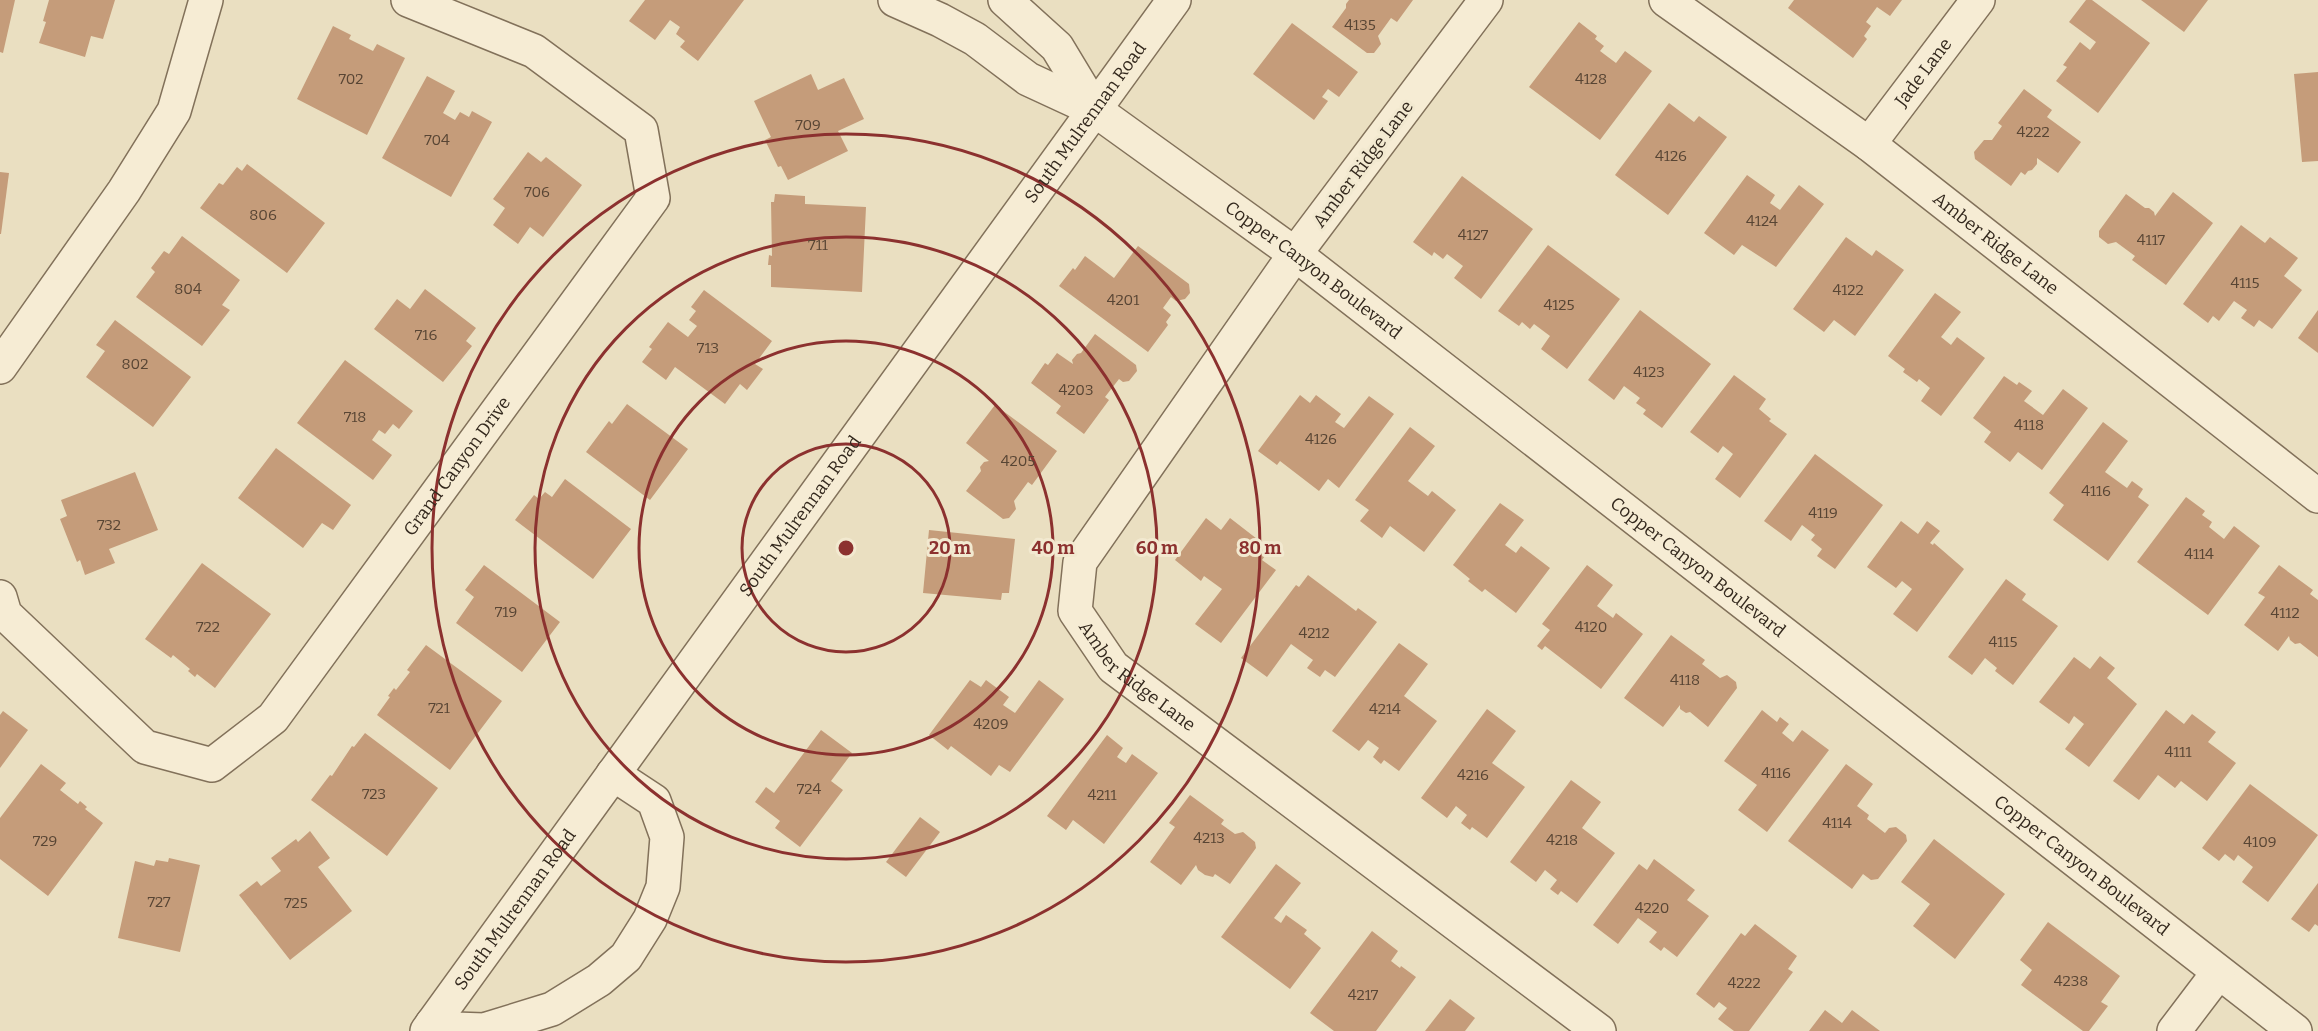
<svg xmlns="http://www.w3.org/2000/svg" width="2318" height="1031" font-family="Bitter,serif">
<rect width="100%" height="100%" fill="#eadfc1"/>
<g fill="#c59c7a">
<path d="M0 0H15L3 53 0 52Z"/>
<path d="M49 0H115L103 39 91 36 85 57 39 43 46 22 43 21Z"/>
<path d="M645 0H744L698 61 680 47 685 41 676 34 680 27 670 20 655 40 629 21Z"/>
<path d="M1349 0H1413L1397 22 1391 18 1378 36 1381 44 1374 53H1367L1332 27 1346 8V4Z"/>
<path d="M1794 0H1902L1890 16 1877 7 1866 22 1871 26 1864 36 1867 39 1853 58 1788 8Z"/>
<path d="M2086 0H2092L2150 43 2098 113 2056 81 2067 67 2063 65 2080 42 2090 50 2096 42 2069 22Z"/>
<path d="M2141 0H2208L2184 32Z"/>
<path d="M1579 22 1597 36 1595 39 1604 46 1600 51 1616 63 1625 51 1652 71 1600 140 1529 87Z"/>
<path d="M1292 23 1358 72 1339 97 1328 89 1322 97 1328 101 1314 120 1253 74Z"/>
<path d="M333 26 351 35 349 39 373 51 377 44 405 58 367 135 297 99Z"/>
<path d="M2318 72V161L2302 162 2294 74Z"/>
<path d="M811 74 818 90 844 78 864 119 838 131 848 151 788 180 781 166 778 167 765 140 771 137 754 101Z"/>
<path d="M427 76 455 91 443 113 455 120 460 112 469 117 472 111 492 122 451 197 382 158Z"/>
<path d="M2024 89 2052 110 2047 117 2081 142 2058 173 2037 158V164L2032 170 2028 171 2025 175 2021 172 2011 186 1975 159 1974 152 1984 140H1992L2002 126 1998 123Z"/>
<path d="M1669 103 1694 122 1699 116 1727 137 1668 215 1615 175Z"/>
<path d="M528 152 541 162 546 157 582 185 543 237 530 227 518 244 493 225 505 208 493 199Z"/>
<path d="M247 164 325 223 287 273 200 208 219 183 223 185 237 167 242 171Z"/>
<path d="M0 172 9 173 1 234H0Z"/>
<path d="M1747 175 1775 195 1770 203 1780 210 1799 185 1824 204 1776 267 1742 245 1734 255 1704 233Z"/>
<path d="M1462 176 1533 229 1481 299 1454 278 1463 266 1447 254 1443 259 1434 252 1432 256 1413 242Z"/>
<path d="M2173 192 2213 223 2166 285 2132 260 2135 256 2116 242 2108 244 2099 237V231L2126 194 2145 208H2149L2154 212 2155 216Z"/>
<path d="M775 194 805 196V204L866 207 862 292 771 287V265H768L769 255 772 256 771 202H774Z"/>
<path d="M2241 225 2265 243 2270 237 2298 258 2284 276 2302 290 2272 329 2259 320 2254 327 2241 318 2247 310 2234 301 2219 321 2213 316 2208 323 2183 304Z"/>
<path d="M182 236 240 280 222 305 230 310 202 346 136 297 155 272 151 268 164 251 169 254Z"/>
<path d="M1846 237 1872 256 1876 250 1904 270 1855 336 1834 320 1824 332 1793 309Z"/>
<path d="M1548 245 1620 299 1567 369 1541 349 1550 336 1534 324 1530 329 1522 322 1519 326 1498 311Z"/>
<path d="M1138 246 1189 284 1190 293 1185 299 1176 301 1171 297 1163 308 1171 315 1166 322 1168 325 1148 352 1059 286 1073 268 1075 270 1085 256 1114 278Z"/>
<path d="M425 289 476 328 466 341 472 346 443 382 374 329 397 299 410 309Z"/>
<path d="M704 290 772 341 755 364 763 369 747 390 740 384 725 404 675 367 666 380 642 362 652 349 649 347 668 322 688 337 697 326 689 320 696 311 691 307Z"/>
<path d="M1935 293 1961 312 1941 337 1951 345 1957 337 1985 358 1941 416 1921 401 1930 388 1919 379 1917 382 1903 372 1905 369 1888 356Z"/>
<path d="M1640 310 1711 364 1662 428 1643 414 1646 410 1636 403 1640 398 1624 386 1614 400 1588 380Z"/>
<path d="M2318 310V353L2298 338Z"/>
<path d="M115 320 191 377 153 427 86 377 105 351 96 345Z"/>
<path d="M1095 334 1136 365 1137 371 1129 381 1123 382 1119 379 1105 397 1109 400 1084 434 1056 413 1061 406 1031 383 1045 363 1048 365 1057 353 1073 364 1072 360 1077 354 1081 353Z"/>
<path d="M345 360 413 411 399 429 393 424 385 434 379 430 372 440 392 455 373 480 297 423Z"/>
<path d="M1734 375 1766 399 1759 409 1771 419 1769 421 1787 434 1740 498 1715 479 1733 454 1723 446 1718 453 1690 432Z"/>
<path d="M2004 376 2017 385 2019 382 2032 391 2024 401 2043 415 2063 389 2088 408 2042 470 2018 452 2010 462 1984 442 1991 432 1973 418Z"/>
<path d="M1300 395 1310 403 1316 395 1341 414 1335 422 1344 428 1369 396 1394 414 1339 488 1328 479 1319 491 1280 461 1277 465 1258 451Z"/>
<path d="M627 404 688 449 650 500 586 452 609 421 612 424Z"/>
<path d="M995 405 1057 451 1032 485 1028 482 1014 501 1016 509 1009 518 1003 519 966 491 981 471 980 467 984 462 989 461 966 443Z"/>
<path d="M2103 422 2128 441 2105 472 2127 488 2132 481 2143 489 2138 497 2149 505 2108 561 2053 520 2064 505 2049 493Z"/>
<path d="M1410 427 1435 446 1408 481 1428 496 1432 491 1456 510 1424 552 1390 526 1382 538 1360 521 1369 510 1355 500Z"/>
<path d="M276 448 351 505 333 530 322 523 303 548 238 498Z"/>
<path d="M1815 454 1883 505 1835 569 1817 556 1822 549 1811 540 1815 535 1802 525 1791 541 1764 521Z"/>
<path d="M135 472 158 530 109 549 115 563 85 575 80 560 77 562 60 519 67 516 61 500Z"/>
<path d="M565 479 631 529 593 579 515 520 534 495 539 499 545 492 552 497Z"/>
<path d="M2186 497 2205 511 2202 515 2212 522 2209 527 2224 539 2234 526 2260 546 2208 615 2137 562Z"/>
<path d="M1500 503 1524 520 1505 545 1516 553 1521 546 1550 568 1516 613 1485 589 1482 592 1468 581 1470 579 1453 565Z"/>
<path d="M1206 518 1221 530 1230 518 1270 549 1262 560 1276 570 1221 643 1195 624 1222 589 1204 576 1201 581 1175 560Z"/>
<path d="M1901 521 1918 534 1927 521 1940 531 1930 543 1933 545 1934 543 1964 569 1917 632 1893 614 1912 589 1902 581 1896 588 1867 567Z"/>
<path d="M929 530 1015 539 1009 593H1002L1001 600 923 593Z"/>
<path d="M202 563 271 614 215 688 197 674 195 677 188 671 190 669 173 655 171 658 145 639Z"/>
<path d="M484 565 560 622 522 672 456 623 474 597 465 590Z"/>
<path d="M1587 565 1613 585 1597 606 1613 618 1616 613 1643 634 1601 689 1545 646 1542 650 1537 646 1550 630 1542 624Z"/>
<path d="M2279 565 2313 590 2310 594 2318 600V657L2300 643 2295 644 2290 640 2289 636 2278 651 2244 625 2265 597 2258 593Z"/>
<path d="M1308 575 1356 611 1358 608 1377 622 1335 677 1325 670 1320 677 1307 668 1313 660 1291 644 1267 677 1241 658 1296 585 1299 587Z"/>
<path d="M2006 579 2026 594 2022 600 2058 626 2013 685 1995 671 1997 668 1985 658 1972 675 1948 657Z"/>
<path d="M1671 635 1705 660 1702 664 1720 678 1727 675 1736 682 1737 688 1708 727 1690 712 1686 713 1680 709V705L1663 727 1624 698Z"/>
<path d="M1399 643 1428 664 1404 696 1437 721 1399 771 1384 760 1381 764 1373 757 1379 748 1368 740 1359 751 1332 731Z"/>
<path d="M426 645 502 701 450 770 377 715 390 697 388 696 394 688 396 690 410 672 407 670Z"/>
<path d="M2100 656 2115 668 2107 678 2137 704 2089 767 2065 749 2084 724 2074 716 2069 724 2039 702 2074 657 2090 669Z"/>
<path d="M970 680 981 687 986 680 1009 697 1003 705 1015 713 1039 680 1064 699 1010 772 999 765 991 776 951 746 948 750 929 735Z"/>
<path d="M1487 709 1516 731 1492 763 1525 787 1487 838 1472 827 1470 830 1461 823 1467 815 1456 806 1447 818 1421 798Z"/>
<path d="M1762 710 1777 722 1780 717 1789 724 1782 733 1793 742 1802 730 1829 750 1767 832 1738 810 1757 785 1724 761Z"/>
<path d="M2166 710 2184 724 2192 714 2216 732 2208 742 2236 763 2207 801 2181 781 2175 788 2158 775 2139 800 2113 781Z"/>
<path d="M3 711 28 730 0 768V715Z"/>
<path d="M821 730 852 753 831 781 843 790 800 847 775 828 780 821 755 802 766 787 774 793Z"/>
<path d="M365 733 438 788 387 856 311 800 330 775 332 776 352 746 354 747Z"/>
<path d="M1107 735 1123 748 1117 757 1126 763 1132 754 1158 773 1104 844 1073 820 1066 830 1047 816Z"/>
<path d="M41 764 66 783 60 790 78 804 80 801 87 807 85 809 103 823 48 896 0 859V818Z"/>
<path d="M1846 764 1873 784 1857 806 1869 815 1867 819 1885 833 1889 828 1896 827 1906 835 1907 841 1878 879 1871 880 1863 874 1852 889 1788 841Z"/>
<path d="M1571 780 1601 802 1582 828 1615 853 1577 903 1561 891 1558 895 1550 889 1557 880 1545 870 1536 882 1510 862Z"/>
<path d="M2250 784 2318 835 2268 902 2242 882 2253 867 2238 855 2234 861 2225 854 2219 861 2202 848Z"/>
<path d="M1190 795 1224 820 1221 824 1235 834 1243 832 1255 842 1256 848 1230 884 1215 874 1213 877 1205 875 1198 870 1196 865 1181 885 1150 862 1175 827 1169 823Z"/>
<path d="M920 817 940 832 906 877 886 862Z"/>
<path d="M310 831 330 858 318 867 352 911 290 960 239 895 257 881 261 886 281 871 271 858 296 839 298 842Z"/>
<path d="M1934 839 2005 894 1955 959 1913 926 1930 904 1901 882Z"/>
<path d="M169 858 200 865 180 952 118 938 135 861 154 866 156 860 168 862Z"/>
<path d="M1654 859 1695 890 1687 900 1709 916 1677 957 1664 947 1661 951 1649 942 1657 932 1638 918 1618 944 1593 925 1639 864 1647 870Z"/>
<path d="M1276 864 1301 883 1274 918 1281 923 1286 915 1307 930 1304 934 1321 948 1290 989 1221 937Z"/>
<path d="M2318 883V926L2315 924 2309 932 2291 919Z"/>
<path d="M2048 922 2120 976 2101 1002 2108 1006 2089 1031H2083L2021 985 2032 970 2020 960Z"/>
<path d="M1755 924 1797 956 1788 969 1793 972 1749 1031H1734L1718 1019 1727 1008 1719 1002 1714 1008 1696 994 1741 933 1745 936Z"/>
<path d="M1372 931 1398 951 1391 961 1400 968 1401 966 1416 977 1376 1031H1334L1310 1013Z"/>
<path d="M1450 999 1475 1018 1465 1031H1425Z"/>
<path d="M1825 1010 1842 1023 1852 1010 1880 1031H1809Z"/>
</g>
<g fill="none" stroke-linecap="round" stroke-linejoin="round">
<g stroke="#82715a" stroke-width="36">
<g id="minor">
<path id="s1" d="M895 0 940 20 975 39 1028 79 1095 110 1295 254 2295 1031"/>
<path d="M1005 0 1057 47 1095 110"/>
<path id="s2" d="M1486 0 1295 254 1080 562 1075 611 1113 667 1599 1031"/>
<path id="s3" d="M1666 0 1869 144 2318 496"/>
<path id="s4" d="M1869 144 1978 0"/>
<path d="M0 367 124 191 174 111 206 0"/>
<path id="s5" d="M0 597 5 614 145 747 212 765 273 718 653 198 641 130 534 51 408 0"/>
<path d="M432 1024 455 1029 484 1030 552 1009 599 980 626 957 650 919 663 887 667 837 654 801 613 774"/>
<path id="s6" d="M427 1031 1174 0"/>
<path d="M2174 1031 2218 973"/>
</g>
</g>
<use href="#minor" stroke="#f6ecd4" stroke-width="33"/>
</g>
<g fill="none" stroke="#8c312f" stroke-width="3">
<circle cx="846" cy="548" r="104"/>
<circle cx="846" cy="548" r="207"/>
<circle cx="846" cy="548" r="311"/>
<circle cx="846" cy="548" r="414"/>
</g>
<g text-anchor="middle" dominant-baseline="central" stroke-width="6" stroke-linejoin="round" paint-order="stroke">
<g font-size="15" fill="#584534">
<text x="1360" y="25">4135</text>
<text x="351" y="79">702</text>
<text x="1591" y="79">4128</text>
<text x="808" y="125">709</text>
<text x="2033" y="132">4222</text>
<text x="437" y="140">704</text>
<text x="1671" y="156">4126</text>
<text x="537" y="192">706</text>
<text x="263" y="215">806</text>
<text x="1762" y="221">4124</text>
<text x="1473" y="235">4127</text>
<text x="2151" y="240">4117</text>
<text x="818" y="245">711</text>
<text x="2245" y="283">4115</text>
<text x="188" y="289">804</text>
<text x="1848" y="290">4122</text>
<text x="1123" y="300">4201</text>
<text x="1559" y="305">4125</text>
<text x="426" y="335">716</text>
<text x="708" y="348">713</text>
<text x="135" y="364">802</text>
<text x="1649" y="372">4123</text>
<text x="1076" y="390">4203</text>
<text x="355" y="417">718</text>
<text x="2029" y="425">4118</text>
<text x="1321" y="439">4126</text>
<text x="1018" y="461">4205</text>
<text x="2096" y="491">4116</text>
<text x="1823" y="513">4119</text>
<text x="109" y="525">732</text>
<text x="2199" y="554">4114</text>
<text x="506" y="612">719</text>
<text x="2285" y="613">4112</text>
<text x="208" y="627">722</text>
<text x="1591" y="627">4120</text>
<text x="1314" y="633">4212</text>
<text x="2003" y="642">4115</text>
<text x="1685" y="680">4118</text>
<text x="439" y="708">721</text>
<text x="1385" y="709">4214</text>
<text x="991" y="724">4209</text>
<text x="2178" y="752">4111</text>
<text x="1776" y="773">4116</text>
<text x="1473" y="775">4216</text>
<text x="809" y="789">724</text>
<text x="374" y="794">723</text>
<text x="1102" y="795">4211</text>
<text x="1837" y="823">4114</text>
<text x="1209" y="838">4213</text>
<text x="1562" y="840">4218</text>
<text x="45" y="841">729</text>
<text x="2260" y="842">4109</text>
<text x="159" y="902">727</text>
<text x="296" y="903">725</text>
<text x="1652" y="908">4220</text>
<text x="2071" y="981">4238</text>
<text x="1744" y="983">4222</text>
<text x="1363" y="995">4217</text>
</g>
<g font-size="18" fill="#33281d" stroke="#f2e9d0">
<text stroke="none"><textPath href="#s4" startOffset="90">Jade Lane</textPath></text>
<text stroke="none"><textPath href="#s6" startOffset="1122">South Mulrennan Road</textPath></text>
<text transform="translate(1363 164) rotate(-53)">Amber Ridge Lane</text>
<text stroke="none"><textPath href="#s3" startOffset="410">Amber Ridge Lane</textPath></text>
<text stroke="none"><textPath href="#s1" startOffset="500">Copper Canyon Boulevard</textPath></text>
<text stroke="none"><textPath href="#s5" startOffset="669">Grand Canyon Drive</textPath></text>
<text stroke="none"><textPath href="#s6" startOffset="636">South Mulrennan Road</textPath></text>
<text stroke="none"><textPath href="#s1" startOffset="986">Copper Canyon Boulevard</textPath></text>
<text stroke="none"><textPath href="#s2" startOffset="834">Amber Ridge Lane</textPath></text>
<text stroke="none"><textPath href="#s1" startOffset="1472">Copper Canyon Boulevard</textPath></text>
<text stroke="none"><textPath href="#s6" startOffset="150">South Mulrennan Road</textPath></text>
</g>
</g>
<circle cx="846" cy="548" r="9" fill="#8c312f" stroke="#f2e9d0" stroke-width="3"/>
<g font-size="18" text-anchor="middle" font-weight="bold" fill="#8c312f" stroke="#f2e9d0" stroke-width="6" stroke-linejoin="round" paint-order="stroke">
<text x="950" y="554">20 m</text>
<text x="1053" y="554">40 m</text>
<text x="1157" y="554">60 m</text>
<text x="1260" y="554">80 m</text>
</g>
</svg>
